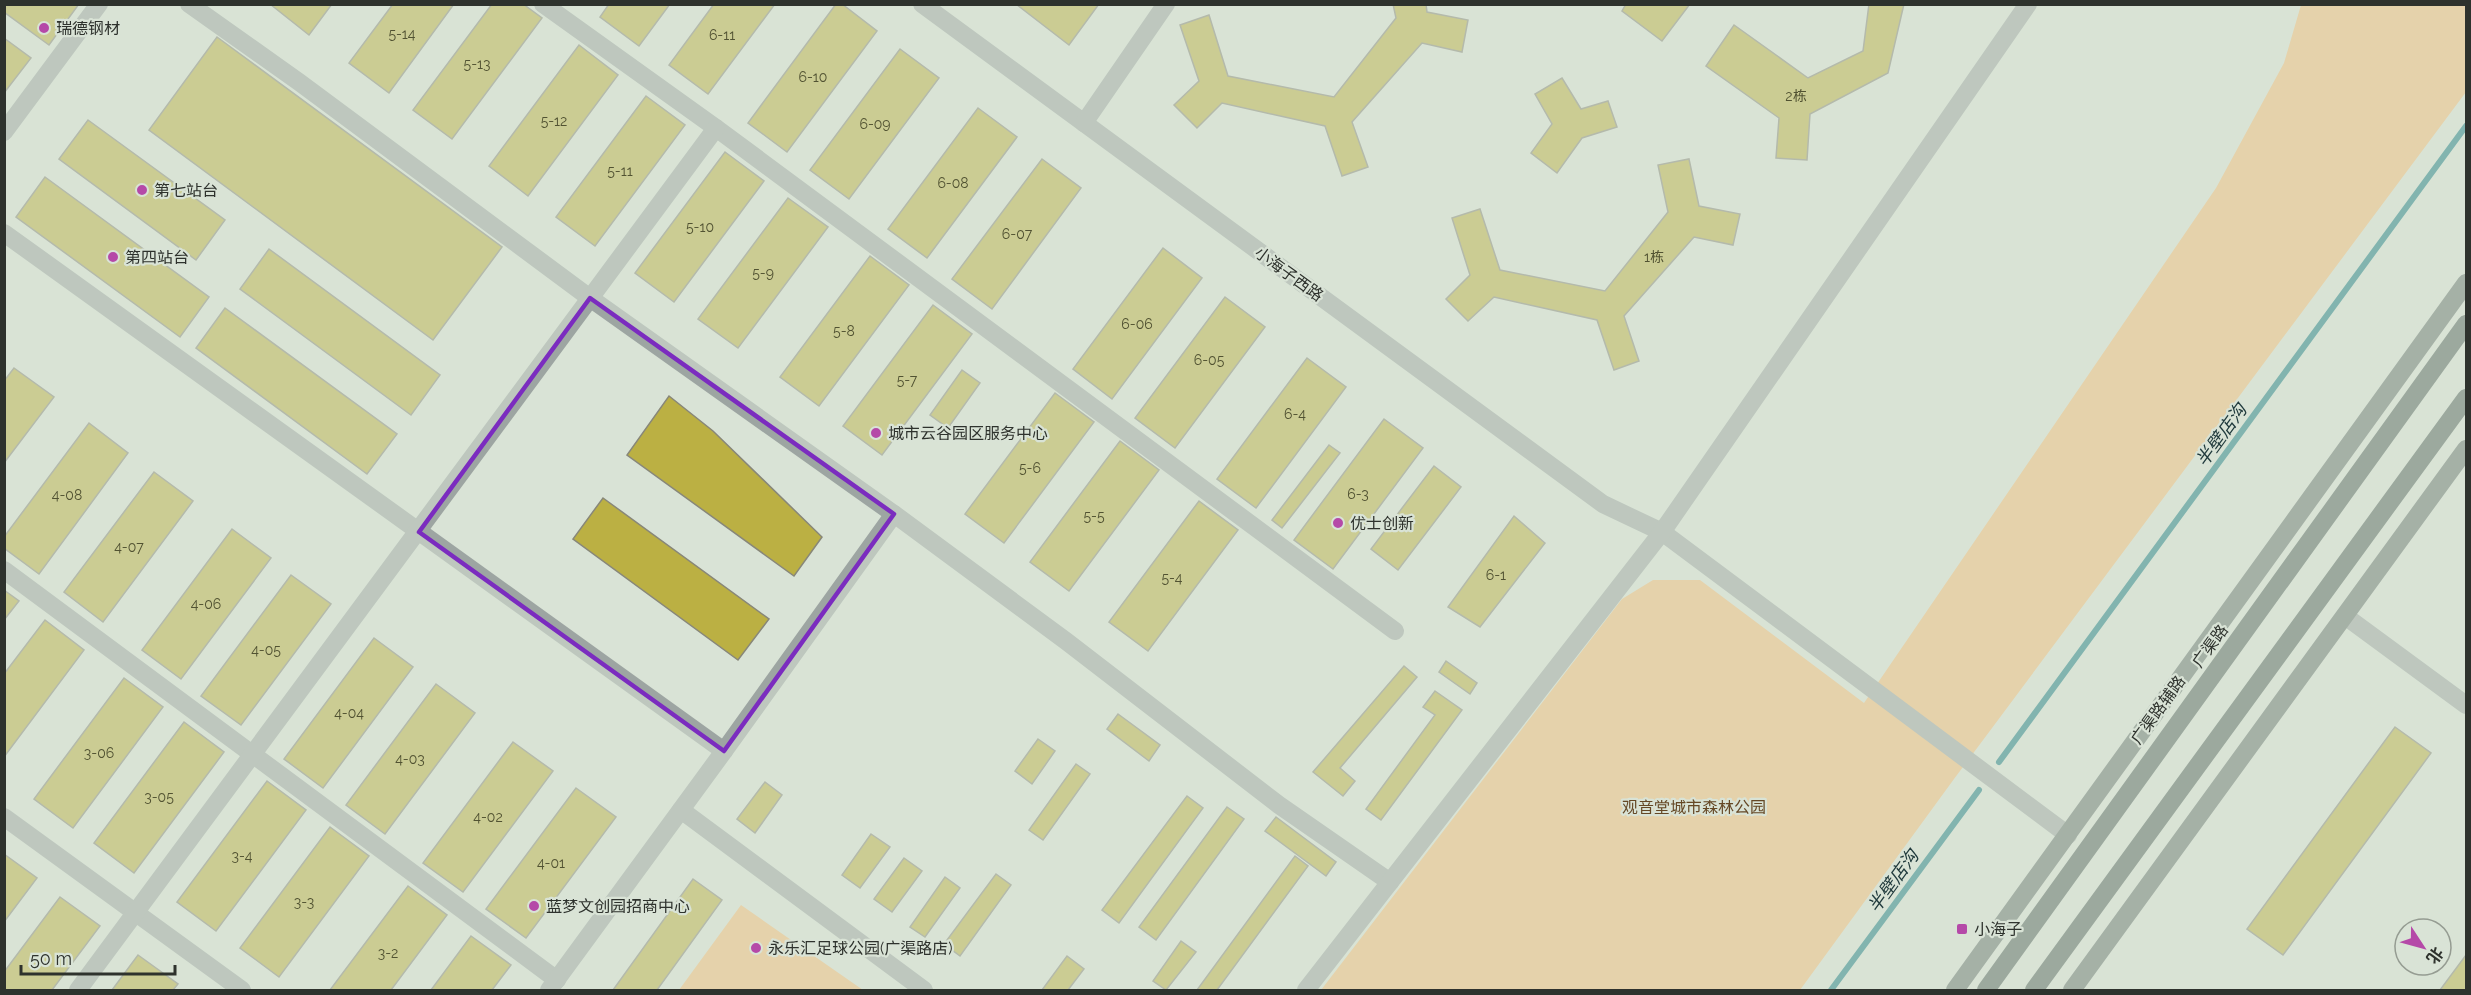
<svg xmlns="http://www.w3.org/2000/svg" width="2471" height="995" font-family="Raleway,'Noto Sans SC',sans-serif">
<rect width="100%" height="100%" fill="#d9e3d6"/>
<g fill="#f4bc78">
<path d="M2301 5H2466V92L1954 779 1800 990H1321L1622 599 1653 580H1700L1864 703 2216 188 2284 63Z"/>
<path d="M741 905 863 990H679Z"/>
</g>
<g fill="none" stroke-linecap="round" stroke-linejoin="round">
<g stroke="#1a7b80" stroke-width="6">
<path d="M1999 762 2466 126"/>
<path d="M1831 990 1979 790"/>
</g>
</g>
<g fill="#bbb043" stroke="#888779" stroke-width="1.5">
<path d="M4 4H79L49 45 4 12Z"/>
<path d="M270 4H332L309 35Z"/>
<path d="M393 4H454L389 93 349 63Z"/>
<path d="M492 4H523L542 18 452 139 413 110Z"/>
<path d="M609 4H670L639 46 600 17Z"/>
<path d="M714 4H775L708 94 669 65Z"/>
<path d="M836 4H842L877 31 787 152 748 123Z"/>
<path d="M1016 4H1099L1069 45Z"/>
<path d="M1393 4H1426L1427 12 1468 20 1462 52 1422 43 1352 122 1368 167 1342 176 1325 126 1222 103 1197 128 1174 105 1199 81 1180 25 1209 15 1228 76 1334 97 1396 18Z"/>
<path d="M1626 4H1690L1662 41 1622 11Z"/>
<path d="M1869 4H1904L1888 73 1810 114 1807 160 1776 158 1779 118 1706 66 1734 25 1808 78 1863 51Z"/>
<path d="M217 37 502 247 433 340 149 130Z"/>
<path d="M4 38 31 58 4 93Z"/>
<path d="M579 45 618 75 528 196 489 166Z"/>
<path d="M900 49 939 78 849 199 810 170Z"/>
<path d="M1562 78 1581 109 1608 101 1617 127 1582 138 1557 173 1531 153 1552 124 1535 94Z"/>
<path d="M646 96 685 125 595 246 556 217Z"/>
<path d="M978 108 1017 137 927 258 888 229Z"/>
<path d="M88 120 225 220 196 260 59 159Z"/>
<path d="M725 152 764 181 674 302 635 273Z"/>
<path d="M1042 159 1081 188 992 309 952 279Z"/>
<path d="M1689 159 1699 206 1740 214 1733 245 1694 237 1624 316 1639 361 1614 370 1597 320 1494 297 1468 321 1446 299 1470 275 1452 218 1480 209 1500 270 1605 291 1668 212 1658 165Z"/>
<path d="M45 177 209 297 180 337 16 217Z"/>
<path d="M788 198 828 227 738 348 698 319Z"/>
<path d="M1163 248 1202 278 1112 399 1073 369Z"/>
<path d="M269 249 440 375 411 415 240 289Z"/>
<path d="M870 256 909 285 819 406 780 377Z"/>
<path d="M1225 297 1265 327 1175 448 1135 418Z"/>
<path d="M933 305 972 334 882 455 843 426Z"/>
<path d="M225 308 397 434 367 474 196 348Z"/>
<path d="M1307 358 1346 387 1256 508 1217 479Z"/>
<path d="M14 368 54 397 4 463V381Z"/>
<path d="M962 370 980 383 948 428 930 415Z"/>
<path d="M1055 393 1094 422 1004 543 965 514Z"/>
<path d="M669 396 713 431 822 537 794 576 627 455Z"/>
<path d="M1384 419 1423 448 1333 569 1294 540Z"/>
<path d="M89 423 128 453 39 574 4 548V537Z"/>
<path d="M1120 441 1159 470 1069 591 1030 562Z"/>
<path d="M1329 445 1340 453 1282 528 1272 520Z"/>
<path d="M1434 466 1461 487 1398 570 1371 549Z"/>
<path d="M154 472 193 501 103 622 64 592Z"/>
<path d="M603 498 769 619 738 660 573 539Z"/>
<path d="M1199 501 1238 530 1148 651 1109 622Z"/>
<path d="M1514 516 1545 543 1480 627 1448 607Z"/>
<path d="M232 529 271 558 181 679 142 650Z"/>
<path d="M291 575 331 604 241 725 201 696Z"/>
<path d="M4 590 19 601 4 620Z"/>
<path d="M45 620 84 650 4 757V674Z"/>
<path d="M374 638 413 667 323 788 284 759Z"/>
<path d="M1446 661 1477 683 1470 694 1439 672Z"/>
<path d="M1404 666 1417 677 1340 768 1355 781 1343 796 1313 772Z"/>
<path d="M124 678 163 707 73 828 34 799Z"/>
<path d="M436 684 475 713 385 834 346 805Z"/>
<path d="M1435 691 1462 710 1381 820 1366 809 1435 715 1423 707Z"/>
<path d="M1118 714 1160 745 1149 761 1107 729Z"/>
<path d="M184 722 224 752 134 873 94 843Z"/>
<path d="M2395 727 2431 753 2283 955 2247 929Z"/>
<path d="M1038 739 1055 751 1032 784 1015 771Z"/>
<path d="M513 742 553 771 463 892 423 863Z"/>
<path d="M1076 764 1090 774 1043 840 1029 830Z"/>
<path d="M267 781 306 810 216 931 177 902Z"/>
<path d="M765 782 782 795 755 833 737 819Z"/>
<path d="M576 788 616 817 526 938 486 909Z"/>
<path d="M1187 796 1203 808 1119 923 1102 910Z"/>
<path d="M1227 807 1244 819 1156 940 1139 927Z"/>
<path d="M1276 817 1336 862 1326 876 1265 831Z"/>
<path d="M330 827 369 856 279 977 240 948Z"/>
<path d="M871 834 890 847 860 888 842 875Z"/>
<path d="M4 854 37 878 4 922Z"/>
<path d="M1295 856 1308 866 1217 990H1197Z"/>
<path d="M904 858 922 871 892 912 874 899Z"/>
<path d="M996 874 1011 885 960 956 944 944Z"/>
<path d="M945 877 960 888 925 937 910 927Z"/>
<path d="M693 879 722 900 657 990H613Z"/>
<path d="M408 886 447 915 391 990H330Z"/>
<path d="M60 897 100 926 52 990H4V972Z"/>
<path d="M471 936 511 965 492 990H431Z"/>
<path d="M1181 941 1196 952 1166 990 1153 981Z"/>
<path d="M138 955 178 984 173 990H112Z"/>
<path d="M2466 955V990H2440Z"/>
<path d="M1067 956 1084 969 1068 990H1042Z"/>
</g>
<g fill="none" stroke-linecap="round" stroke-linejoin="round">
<g stroke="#9da5a2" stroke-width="18">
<path d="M189 4 299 82 590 298 894 514 1066 641 1279 805 1390 882"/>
<path d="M543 4 716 128 1395 631"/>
<path d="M922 4 1603 504 1662 532 2068 835"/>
<path d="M1084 123 1166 4"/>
<path d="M4 132 99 4"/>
<path d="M4 233 724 751"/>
<path d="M4 570 557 980"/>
<path d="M2345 616 2466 705"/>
<path d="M681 810 924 990"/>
<path d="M4 817 242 990"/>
<path d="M78 990 716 128"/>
<path d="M549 990 724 751 894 514"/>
<path d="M1306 990 1662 532 2028 4"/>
</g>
<g stroke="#67736e" stroke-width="18">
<path d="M1955 990 2466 283"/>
<path d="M2072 990 2466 449"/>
</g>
<g stroke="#53625c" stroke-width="18">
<path d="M1986 990 2466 324"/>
<path d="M2034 990 2466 398"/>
</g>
</g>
<path d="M0 0H2471V995H0ZM590 298 894 514 724 751 419 532Z" fill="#d9e3d6" fill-opacity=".55" fill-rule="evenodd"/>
<path fill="none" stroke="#7b2cbf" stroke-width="4.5" stroke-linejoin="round" d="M590 298 894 514 724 751 419 532Z"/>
<g fill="#b549a8" stroke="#d9e3d6" stroke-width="2">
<circle cx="44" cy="28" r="6"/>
<circle cx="142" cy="190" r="6"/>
<circle cx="113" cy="257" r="6"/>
<circle cx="876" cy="433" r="6"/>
<circle cx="1338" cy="523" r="6"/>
<circle cx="534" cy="906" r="6"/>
<rect x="1956" y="923" width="12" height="12" rx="3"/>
<circle cx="756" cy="948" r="6"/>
</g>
<g text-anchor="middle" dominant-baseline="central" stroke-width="4.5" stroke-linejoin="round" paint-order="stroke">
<g font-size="14" fill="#515232">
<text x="402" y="34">5-14</text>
<text x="722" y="35">6-11</text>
<text x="477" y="64">5-13</text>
<text x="813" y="77">6-10</text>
<text x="1796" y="96">2栋</text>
<text x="554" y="121">5-12</text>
<text x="875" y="124">6-09</text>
<text x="620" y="171">5-11</text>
<text x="953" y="183">6-08</text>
<text x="700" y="227">5-10</text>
<text x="1017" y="234">6-07</text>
<text x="1654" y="257">1栋</text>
<text x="763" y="273">5-9</text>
<text x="1137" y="324">6-06</text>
<text x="844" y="331">5-8</text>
<text x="1209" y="360">6-05</text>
<text x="907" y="380">5-7</text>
<text x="1295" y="414">6-4</text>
<text x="1030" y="468">5-6</text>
<text x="1358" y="494">6-3</text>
<text x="67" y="495">4-08</text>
<text x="1094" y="516">5-5</text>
<text x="129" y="547">4-07</text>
<text x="1496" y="575">6-1</text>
<text x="1172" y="578">5-4</text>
<text x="206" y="604">4-06</text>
<text x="266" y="650">4-05</text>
<text x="349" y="713">4-04</text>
<text x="99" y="753">3-06</text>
<text x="410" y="759">4-03</text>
<text x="159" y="797">3-05</text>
<text x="488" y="817">4-02</text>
<text x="242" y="856">3-4</text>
<text x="551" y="863">4-01</text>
<text x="304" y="902">3-3</text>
<text x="388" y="953">3-2</text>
</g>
<g font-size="16" fill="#2e322d" stroke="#d9e3d6" text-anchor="start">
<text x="56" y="28">瑞德钢材</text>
<text x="154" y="190">第七站台</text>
<text x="125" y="257">第四站台</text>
<text x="888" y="433">城市云谷园区服务中心</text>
<text x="1350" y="523">优士创新</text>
<text x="546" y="906">蓝梦文创园招商中心</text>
<text x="1974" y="929">小海子</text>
<text x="768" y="948">永乐汇足球公园(广渠路店)</text>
</g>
<g font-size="16" fill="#2e322d" stroke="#d9e3d6">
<text transform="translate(1289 274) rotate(36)">小海子西路</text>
<text transform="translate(2210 646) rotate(-54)">广渠路</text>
<text transform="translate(2158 710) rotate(-54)">广渠路辅路</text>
</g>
<g font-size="16" fill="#654825" stroke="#d9e3d6">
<text x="1694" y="807">观音堂城市森林公园</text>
</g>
<g font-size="18" font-style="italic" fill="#213b3d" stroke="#d9e3d6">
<text transform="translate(2221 435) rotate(-54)">半壁店沟</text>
<text transform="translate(1893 881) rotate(-54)">半壁店沟</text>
</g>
</g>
<rect width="2471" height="995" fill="none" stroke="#2e322d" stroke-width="12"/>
<g transform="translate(2423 947) rotate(126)"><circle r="28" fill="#d9e3d6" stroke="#959c92" stroke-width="1.5"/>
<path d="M0-4.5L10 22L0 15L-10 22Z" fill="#b549a8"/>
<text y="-9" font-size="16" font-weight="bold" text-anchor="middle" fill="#2e322d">北</text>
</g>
<path d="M21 965v9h154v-9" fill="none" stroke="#2e322d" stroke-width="3"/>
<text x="30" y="965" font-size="18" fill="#2e322d" stroke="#d9e3d6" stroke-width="4.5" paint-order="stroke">50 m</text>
</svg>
